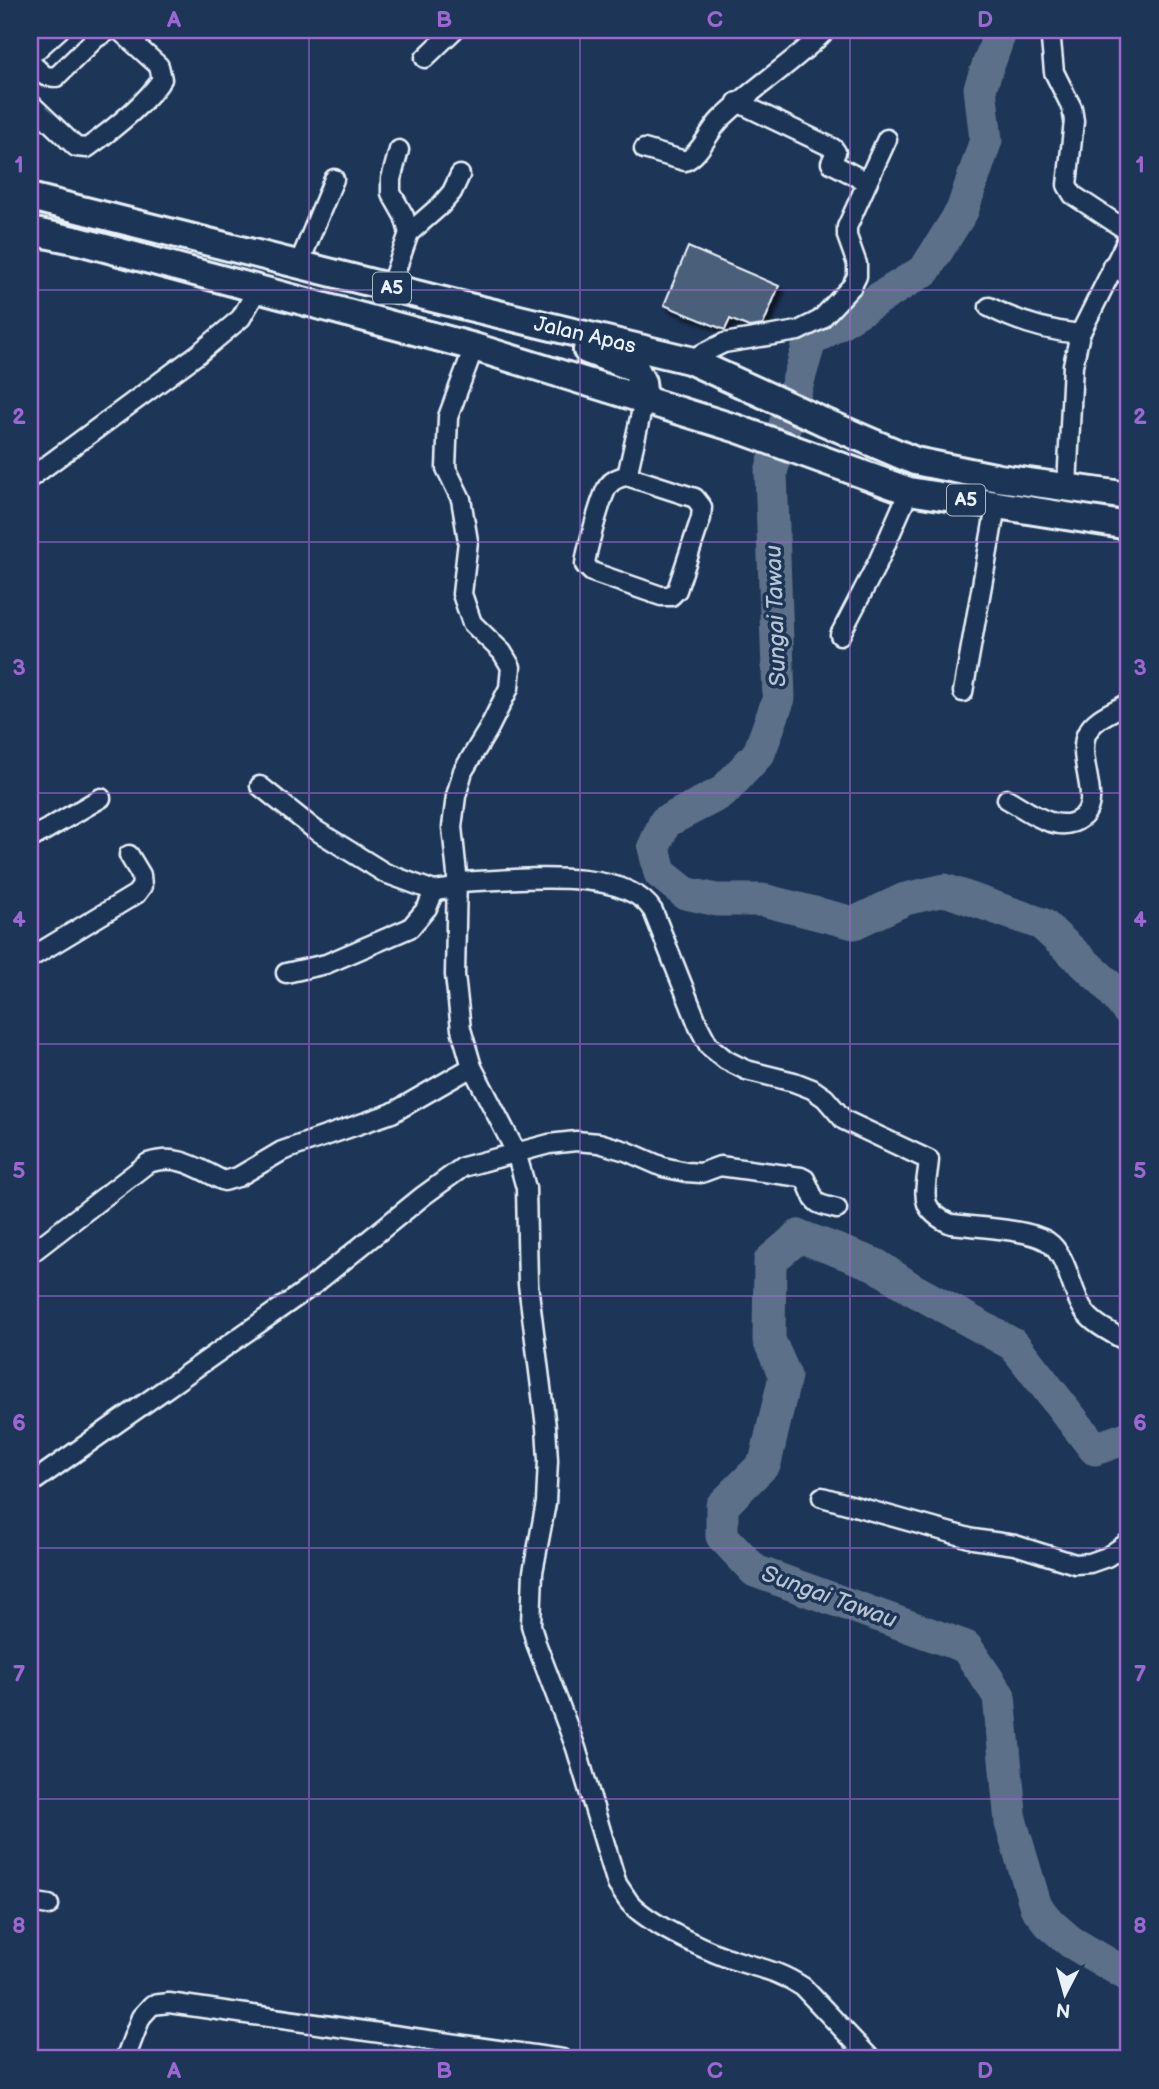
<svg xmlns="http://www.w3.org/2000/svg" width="1159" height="2089" font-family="'Balsamiq Sans',sans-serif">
<defs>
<filter id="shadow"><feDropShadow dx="5" dy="5" stdDeviation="2" flood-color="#0009"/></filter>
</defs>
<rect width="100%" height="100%" fill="#1d3557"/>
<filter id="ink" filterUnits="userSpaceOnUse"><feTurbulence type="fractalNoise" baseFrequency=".0143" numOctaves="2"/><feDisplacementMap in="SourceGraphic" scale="14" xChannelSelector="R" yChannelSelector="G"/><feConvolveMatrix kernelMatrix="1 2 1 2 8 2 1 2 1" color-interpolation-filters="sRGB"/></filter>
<g filter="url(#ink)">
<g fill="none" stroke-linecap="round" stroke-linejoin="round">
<g stroke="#5d7089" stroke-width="33">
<path d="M1001 30 980 88 986 140 962 211 925 270 810 341 771 472 779 698 759 753 723 792 665 822 654 847 660 873 685 893 717 900H763L854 923 905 899 945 890 1042 924 1106 983 1129 1012"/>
<path d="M1129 1437 1095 1449 1014 1345 912 1289 876 1265 799 1236 770 1261 769 1340 785 1376 765 1463 722 1506V1536L755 1571 966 1647 999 1696 1011 1823 1036 1907 1050 1924 1071 1942 1129 1976"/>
</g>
</g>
<path fill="#495e7a" stroke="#e8f1f8" stroke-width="2" filter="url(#shadow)" d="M688 247 779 286 763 325 749 327 730 319 725 330 664 305Z"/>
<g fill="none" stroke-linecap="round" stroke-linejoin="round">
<g stroke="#e8f1f8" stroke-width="23">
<g id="minor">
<path d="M1050 30 1054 72 1072 108 1074 121 1067 185 1073 195 1129 232"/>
<path d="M30 56 59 30"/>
<path d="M425 58 454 30"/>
<path d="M30 62 45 76 56 77 96 38 110 30"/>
<path d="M737 102 833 148 836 152 831 163 867 182"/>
<path d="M30 103 76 147 87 148C112 130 145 104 162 79L159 66 119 30"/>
<path d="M644 149 685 161C700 155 709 131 720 120 753 87 794 63 826 30"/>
<path d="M399 150 391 179V193L404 216 409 233"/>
<path d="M299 264 334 179"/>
<path d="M1112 266 1129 276"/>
<path d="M390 287 409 233 441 205 452 192 460 175"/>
<path d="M989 307C1018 322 1047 331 1080 334"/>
<path d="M474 347 448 417 446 468 461 499 468 541 462 594 472 623 502 652 511 667 509 688 488 730 463 771 456 796 452 827 457 874 455 975 461 1029 472 1067 516 1152 526 1188 528 1284 546 1427 548 1460 546 1503 533 1572 531 1625 536 1643 576 1748 617 1884C621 1890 625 1896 629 1902 647 1923 701 1948 728 1958 756 1968 776 1969 803 1987L871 2059"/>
<path d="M689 360 724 343 798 331 820 320 852 286 857 276V264L847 236V227L887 139"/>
<path d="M627 476 695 498 702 507 701 518 677 590 671 596H661L592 572 585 565C586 552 601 497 608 486 613 479 619 477 627 476Z"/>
<path d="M627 476 644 400"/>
<path d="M30 478 198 354 241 318 258 288"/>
<path d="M1067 487 1073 365 1080 334 1129 236"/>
<path d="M840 635 878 562 909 491"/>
<path d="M963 692 996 506"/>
<path d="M260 786 314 829 385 873 434 891 457 888"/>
<path d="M1007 799C1027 810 1058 836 1081 818 1088 813 1091 803 1090 794 1089 776 1080 752 1086 735 1093 718 1114 711 1129 703"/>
<path d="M30 839 101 798"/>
<path d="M457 882C507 881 624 864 653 911L699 1027 709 1046 726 1060 746 1070 794 1082 812 1089 825 1098 844 1120 929 1160C926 1192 916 1209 951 1224 975 1227 1028 1229 1047 1241 1069 1256 1070 1292 1085 1312 1095 1326 1115 1334 1129 1343"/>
<path d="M30 958 136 894 142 886 141 875 129 855"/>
<path d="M286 973 326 964 410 928 427 908 434 891"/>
<path d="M30 1254 148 1163C178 1153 197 1168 224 1181L238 1177 282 1151 392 1113 472 1067"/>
<path d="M30 1484 312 1286 423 1196 463 1167 549 1144 576 1141 599 1143 626 1151 663 1167 686 1172 701 1173 720 1166 801 1177 805 1179C818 1203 808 1202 837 1209"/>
<path d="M822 1497 973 1539 1015 1545 1075 1564 1090 1563 1107 1557 1129 1542"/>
<path d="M30 1902 49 1905"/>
<path d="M125 2059 141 2017 152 2005 169 2003 562 2059"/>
</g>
</g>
<g stroke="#e8f1f8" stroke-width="32">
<g id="highway">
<path d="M30 197 436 299 689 360 822 421 915 461 999 478 1129 496"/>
<path d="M30 231 79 241 474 347 738 429 909 491 1129 526"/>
<path d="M587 350 635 368 642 382 644 400"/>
</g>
</g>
<use href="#minor" stroke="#1d3557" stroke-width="18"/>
<use href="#highway" stroke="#1d3557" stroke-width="26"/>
</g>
</g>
<path fill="none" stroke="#9c67d0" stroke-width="2" stroke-opacity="0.55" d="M309 30V2059M580 30V2059M850 30V2059M30 290H1129M30 542H1129M30 793H1129M30 1044H1129M30 1296H1129M30 1548H1129M30 1799H1129"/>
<g text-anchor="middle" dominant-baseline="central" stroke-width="7" stroke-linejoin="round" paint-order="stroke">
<g fill="#1d3557" stroke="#abb9c8" stroke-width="2">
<rect x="373" y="272.5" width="38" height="31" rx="5"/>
<rect x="947" y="484.5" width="38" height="31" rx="5"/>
</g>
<g font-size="19" font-weight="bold" fill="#e8f1f8">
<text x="392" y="288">A5</text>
<text x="966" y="500">A5</text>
</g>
<g font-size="21" fill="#e8f1f8" stroke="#1d3557">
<text transform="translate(585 335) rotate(13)">Jalan Apas</text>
</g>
<g font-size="23" font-style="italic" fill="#b7c4d1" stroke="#1d3557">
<text transform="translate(776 616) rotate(-92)">Sungai Tawau</text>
<text transform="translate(829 1597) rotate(20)">Sungai Tawau</text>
</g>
</g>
<rect width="1159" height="2089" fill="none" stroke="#1d3557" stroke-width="77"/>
<g transform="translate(1065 1994) rotate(186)" stroke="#1d3557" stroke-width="5" paint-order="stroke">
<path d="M0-5L12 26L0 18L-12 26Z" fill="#e8f1f8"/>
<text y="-10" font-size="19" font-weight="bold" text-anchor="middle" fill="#e8f1f8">N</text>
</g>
<rect x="38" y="38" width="1082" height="2012" fill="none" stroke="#9c67d0" stroke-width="2.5"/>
<g font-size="23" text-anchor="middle" font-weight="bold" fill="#9c67d0">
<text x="174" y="27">A</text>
<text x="444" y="27">B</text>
<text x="715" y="27">C</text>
<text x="985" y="27">D</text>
<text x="19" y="172">1</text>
<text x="1140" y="172">1</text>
<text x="19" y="424">2</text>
<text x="1140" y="424">2</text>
<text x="19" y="675">3</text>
<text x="1140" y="675">3</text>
<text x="19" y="927">4</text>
<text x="1140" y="927">4</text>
<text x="19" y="1178">5</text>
<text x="1140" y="1178">5</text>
<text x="19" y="1430">6</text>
<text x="1140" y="1430">6</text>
<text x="19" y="1681">7</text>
<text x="1140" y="1681">7</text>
<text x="19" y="1933">8</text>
<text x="1140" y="1933">8</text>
<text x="174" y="2078">A</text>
<text x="444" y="2078">B</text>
<text x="715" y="2078">C</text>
<text x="985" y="2078">D</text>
</g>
</svg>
